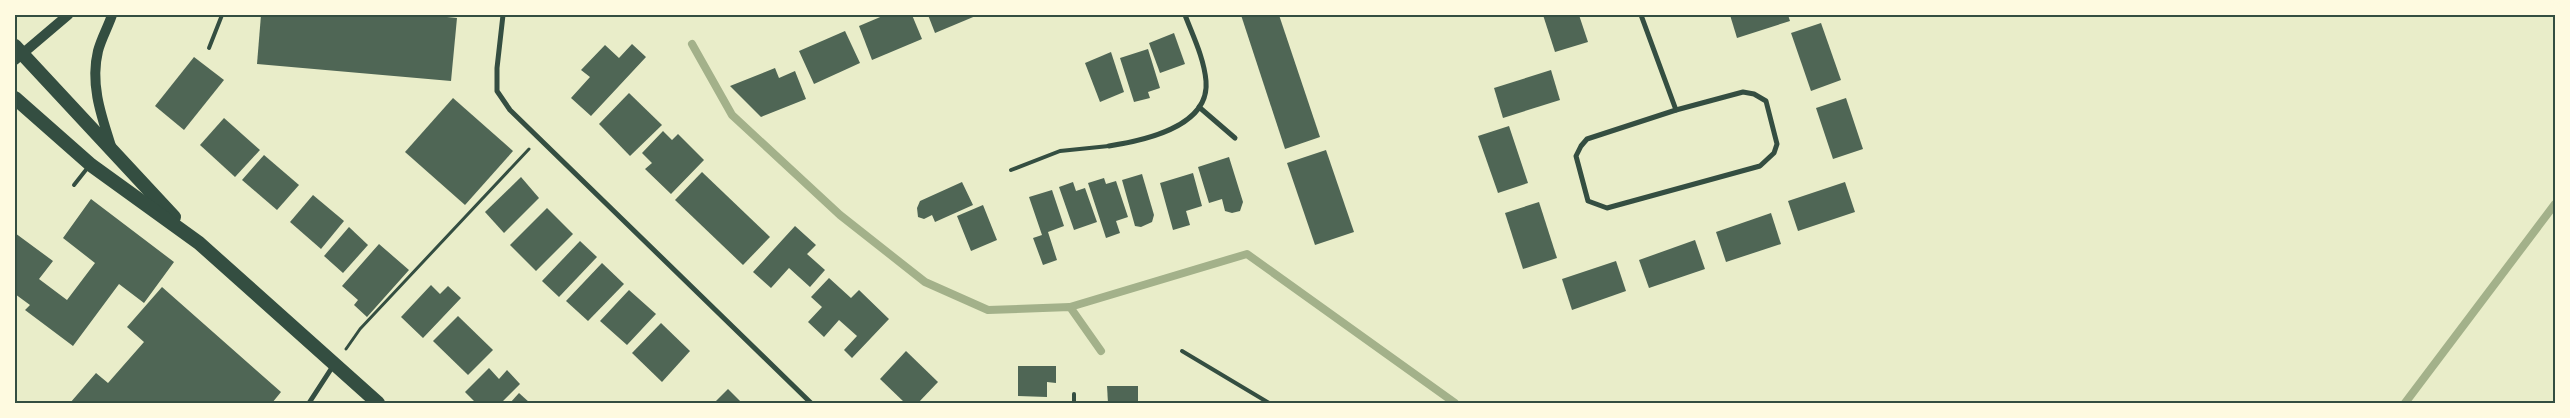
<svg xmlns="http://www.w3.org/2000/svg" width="2570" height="418" font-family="Overpass,sans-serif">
<rect width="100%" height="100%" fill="#e9edc9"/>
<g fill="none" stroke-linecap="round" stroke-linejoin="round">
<g stroke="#a3b18a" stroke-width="8">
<path d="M692 44 732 115 840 215 925 282 988 310 1070 307 1101 351"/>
<path d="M1070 307 1247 254 1455 403"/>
<path d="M2405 403 2555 204"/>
</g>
</g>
<g fill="#4f6655">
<path d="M261 15H427L457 18 451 81 257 64Z"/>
<path d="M885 15H912L922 39 872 60 859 26Z"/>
<path d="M928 15H978L935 33Z"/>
<path d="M1241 15H1279L1320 137 1285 149Z"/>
<path d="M1543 15H1579L1588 42 1555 52Z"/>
<path d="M1730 15H1788L1790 21 1737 38Z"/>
<path d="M1821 23 1841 80 1811 91 1791 33Z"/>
<path d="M845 31 860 63 814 84 799 51Z"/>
<path d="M1174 33 1185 64 1160 73 1149 43Z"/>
<path d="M632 44 646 57 591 116 571 98 590 77 581 70 605 45 619 58Z"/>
<path d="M1148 49 1160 88 1148 92 1150 98 1134 102 1120 58Z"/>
<path d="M1111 52 1124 92 1100 102 1085 63Z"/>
<path d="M194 57 224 80 184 130 155 106Z"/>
<path d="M775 68 779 78 795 71 806 99 761 117 730 86Z"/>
<path d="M1551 70 1560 100 1503 118 1494 88Z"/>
<path d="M629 93 662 125 630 156 599 124Z"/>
<path d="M453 98 513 151 465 205 405 152Z"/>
<path d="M1846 98 1863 149 1833 159 1816 108Z"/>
<path d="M224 118 260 150 235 177 200 145Z"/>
<path d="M1509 126 1528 183 1498 193 1478 136Z"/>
<path d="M663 131 672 140 678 134 704 160 671 194 645 169 652 163 642 153Z"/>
<path d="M1326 150 1354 232 1315 245 1287 163Z"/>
<path d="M264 155 299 185 277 210 242 180Z"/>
<path d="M1229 157 1243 202 1240 211 1232 213 1225 211 1222 199 1209 203 1198 167Z"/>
<path d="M702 172 770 237 743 265 675 200Z"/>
<path d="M1193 173 1202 206 1186 211 1190 225 1173 230 1160 183Z"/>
<path d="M1142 174 1154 215 1152 222 1141 227 1135 226 1122 180Z"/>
<path d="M521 177 539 198 504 233 485 212Z"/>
<path d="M1104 178 1106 184 1116 181 1128 217 1116 221 1120 233 1106 238 1088 183Z"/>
<path d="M962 182 973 205 935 222 932 215 924 219 918 217 917 208 920 201Z"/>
<path d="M1073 182 1076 191 1085 188 1097 222 1074 230 1059 187Z"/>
<path d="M1845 182 1855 212 1798 231 1788 201Z"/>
<path d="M1052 190 1064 226 1048 232 1057 260 1043 265 1033 238 1042 235 1029 197Z"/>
<path d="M313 195 344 221 321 249 290 222Z"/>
<path d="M91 199 174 262 144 303 119 284 73 346 25 310 30 305 15 294V233L53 261 39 279 67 300 95 263 63 238Z"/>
<path d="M1539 202 1557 258 1523 269 1505 213Z"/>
<path d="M983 205 997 240 971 251 957 216Z"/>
<path d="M547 208 573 234 536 271 510 245Z"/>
<path d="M1771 213 1781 244 1726 262 1716 232Z"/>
<path d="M795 226 816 245 807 254 825 270 810 287 789 268 771 288 753 272Z"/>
<path d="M349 227 368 245 343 273 324 256Z"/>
<path d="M1695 240 1705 269 1649 288 1639 260Z"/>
<path d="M580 241 597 257 559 297 542 281Z"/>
<path d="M379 244 409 270 367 317 354 305 358 300 342 286Z"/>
<path d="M1616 261 1626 291 1572 310 1562 279Z"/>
<path d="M602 263 624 284 588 321 566 301Z"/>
<path d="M829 278 851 298 859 290 889 319 852 358 844 350 857 336 839 320 824 337 808 322 822 307 811 297Z"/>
<path d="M431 285 440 294 448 286 461 298 423 338 401 317Z"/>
<path d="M162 287 281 392 272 403H70L96 373 108 383 144 342 127 327Z"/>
<path d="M629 290 656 314 627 345 600 321Z"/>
<path d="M458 316 493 350 468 375 433 341Z"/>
<path d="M661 323 690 351 662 382 632 353Z"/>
<path d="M906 351 938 382 918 403H905L880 379Z"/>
<path d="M1018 366H1056V383L1047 382V397L1018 396Z"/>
<path d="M489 368 499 379 507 370 520 384 501 403H476L465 392Z"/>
<path d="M1107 386H1138V403H1108Z"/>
<path d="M728 389 742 403H714Z"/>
<path d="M519 393 530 403H510Z"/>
</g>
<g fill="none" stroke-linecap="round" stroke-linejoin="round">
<path stroke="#344e41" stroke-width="3" d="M346 349 360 329 529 149"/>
<g stroke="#344e41" stroke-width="4">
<path d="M209 48 222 15"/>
<path d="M1011 170 1060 151 1109 146"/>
<path d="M74 185 89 166"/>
<path d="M1182 351 1269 403"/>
<path d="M1074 394V403"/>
</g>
<g stroke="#344e41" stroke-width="5">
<path d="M503 15 497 68V91L510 110 811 403"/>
<path d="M1641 15 1676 110"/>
<path d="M1743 92 1754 94 1766 101 1777 144 1774 153 1760 166 1607 208 1588 201 1576 156 1581 146 1587 139 1676 110Z"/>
<path d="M1199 107 1235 138"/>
<path d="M1109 146C1142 141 1210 127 1206 81 1204 58 1193 36 1185 15"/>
<path d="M309 403 333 366"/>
</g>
<g stroke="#344e41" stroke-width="10">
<path d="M15 60 68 15"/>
<path d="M111 146C101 115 90 84 98 51 101 39 108 27 112 15"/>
</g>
<g stroke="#344e41" stroke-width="14">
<path d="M15 46 174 217"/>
<path d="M15 98 91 165 199 243 378 403"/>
</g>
</g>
<rect width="2570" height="418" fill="none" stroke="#fefae0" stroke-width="32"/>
<rect x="16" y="16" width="2538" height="386" fill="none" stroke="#344e41" stroke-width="2"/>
</svg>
